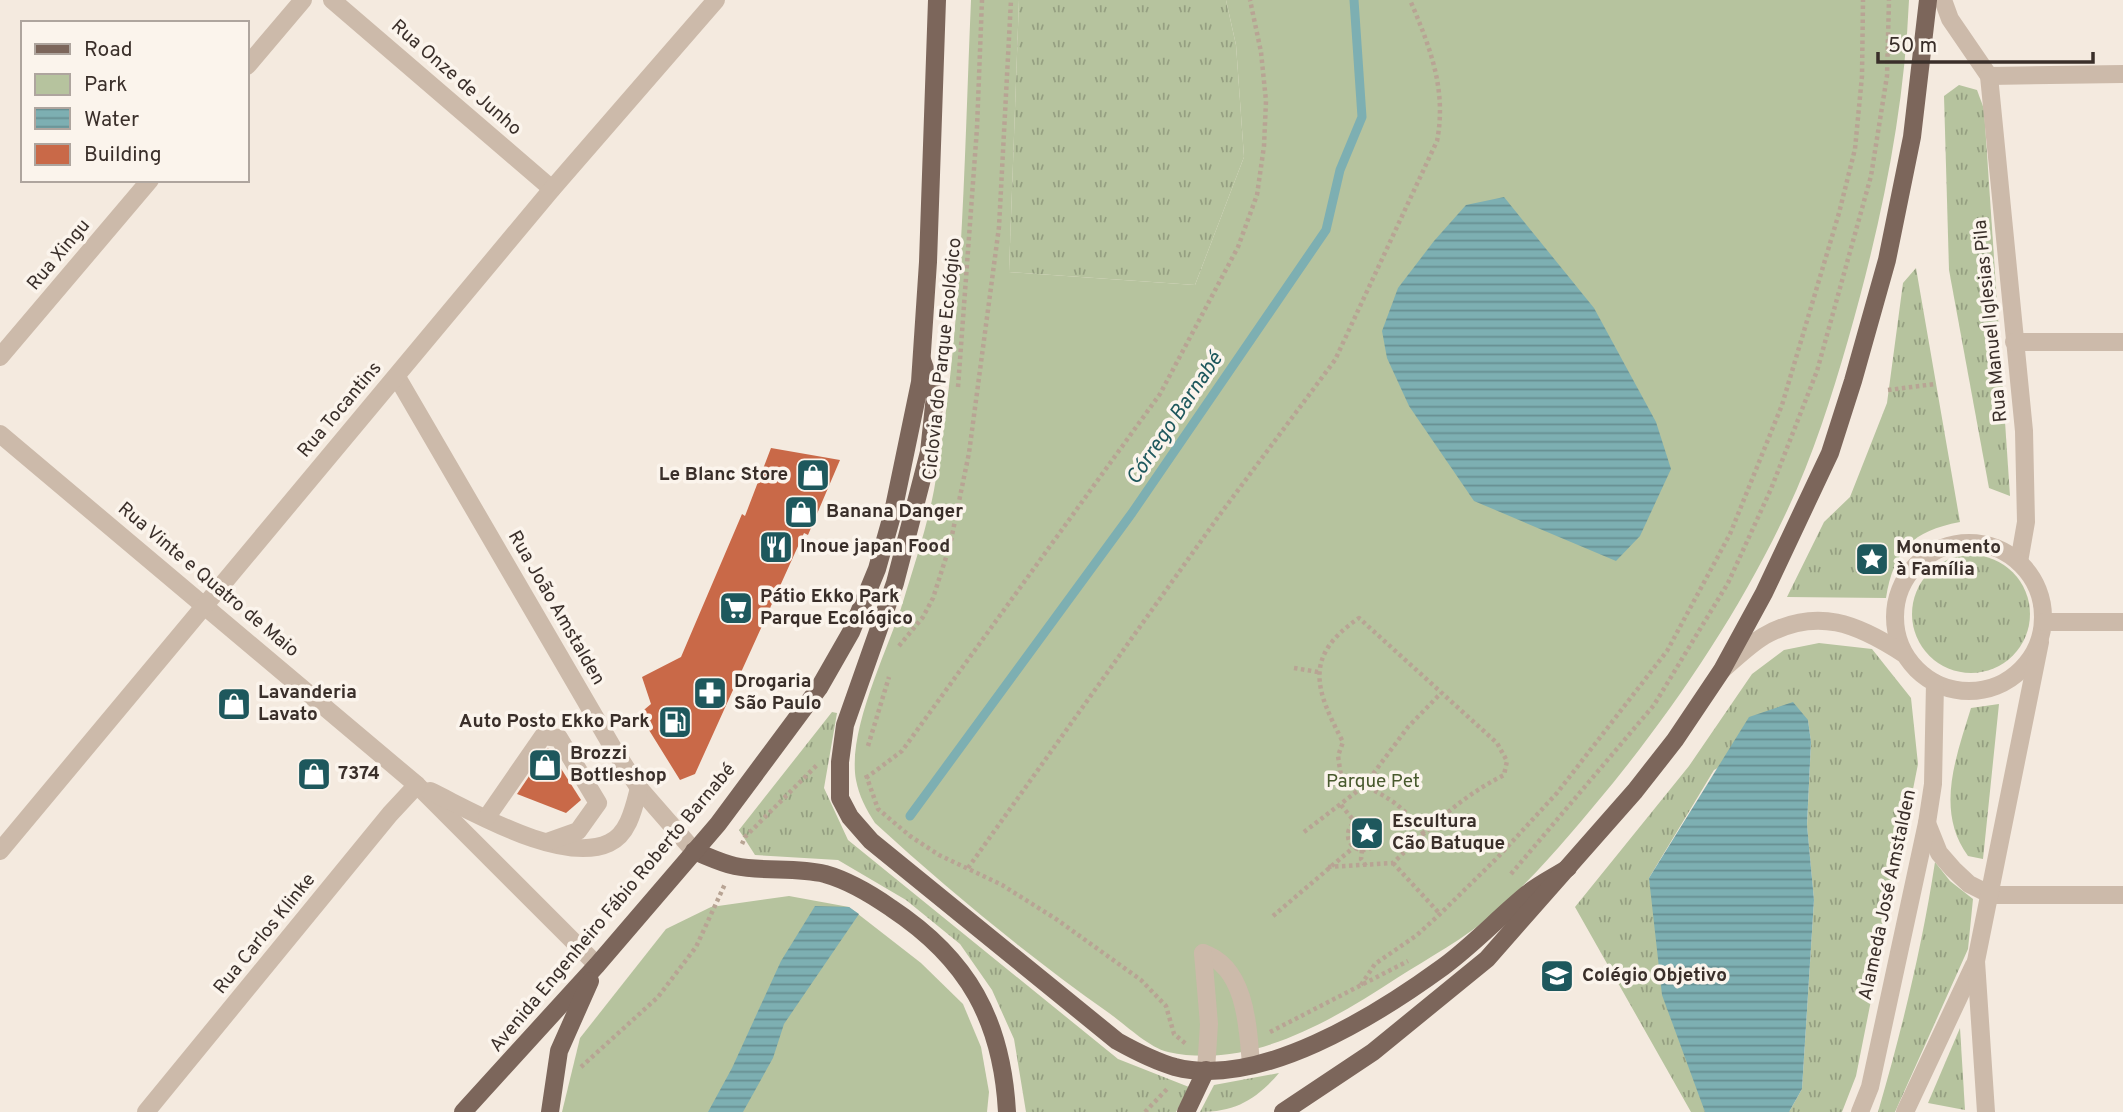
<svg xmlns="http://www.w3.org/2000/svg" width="2123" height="1112" font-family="Overpass,sans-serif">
<defs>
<pattern id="grass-tufts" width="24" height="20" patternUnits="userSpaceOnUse" patternTransform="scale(1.75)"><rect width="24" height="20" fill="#b6c39e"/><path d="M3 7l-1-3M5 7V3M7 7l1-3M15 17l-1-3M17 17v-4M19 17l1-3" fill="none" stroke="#959f81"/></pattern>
<pattern id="water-rules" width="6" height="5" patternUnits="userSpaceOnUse" patternTransform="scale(1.75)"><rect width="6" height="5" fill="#7dafb2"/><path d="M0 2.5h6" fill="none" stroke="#678f91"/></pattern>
</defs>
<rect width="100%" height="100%" fill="#f4eadf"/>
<g fill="url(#grass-tufts)">
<path d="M1019 0H1226L1236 45 1244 157 1195 285 1009 272Z"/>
<path d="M1959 85 1977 90 1984 109 2010 496 1989 488 1949 270 1944 96Z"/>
<path d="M1916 268 1960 522C1912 531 1894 550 1886 598L1787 597 1824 522 1850 497 1887 403 1903 283Z"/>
<circle cx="1971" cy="614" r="59"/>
<path d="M1819 643 1872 649 1911 698 1918 764 1856 1076 1842 1112H1789L1802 1089 1814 900 1807 826 1811 742 1808 720 1714 770 1649 878 1705 1112H1691L1575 907 1689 766 1752 674 1784 650Z"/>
<path d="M1999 704 1983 859 1968 856C1935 811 1956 757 1971 708Z"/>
<path d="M832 712 837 713 824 788 848 840 1118 1059 1189 1087 1176 1112H1026L1014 1039 992 990 960 944 906 900 838 860 755 855 739 830Z"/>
<path d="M1935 862 1950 881 1973 899 1968 949 1895 1112H1878C1902 1030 1922 947 1935 862Z"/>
<path d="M1960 1028 1965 1110 1928 1103Z"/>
<path d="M1279 1073C1256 1100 1235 1112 1200 1112L1214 1085Z"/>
</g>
<g fill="#b6c39e">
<path d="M971 0H1019L1009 272 1195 285 1244 157 1236 45 1226 0H1909C1904 116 1880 228 1848 340 1831 399 1812 459 1785 515 1740 610 1679 701 1613 783 1575 829 1538 874 1493 914 1464 939 1430 957 1397 978 1331 1021 1250 1070 1168 1052 1148 1047 1126 1025 1109 1013 1027 955 949 891 875 823 866 809 859 796 856 780 847 730 888 650 903 602 914 566 927 527 934 490 963 329 964 163 971 0Z"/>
<path d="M789 896 849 907 921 963 963 1004 981 1047 989 1092 987 1112H562L580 1038 666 929 711 907Z"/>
</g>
<g fill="url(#water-rules)">
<path d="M1504 197 1594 308 1656 422 1671 469 1640 536 1616 561 1474 501 1409 406 1387 358 1382 331 1398 288 1434 241 1466 205Z"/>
<path d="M1793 702 1808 720 1811 742 1807 825 1814 900 1802 1089 1789 1112H1705L1662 995 1649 878 1749 717Z"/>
<path d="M815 906 849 907 859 914 784 1024 773 1058 743 1112H708L732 1068 781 961Z"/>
</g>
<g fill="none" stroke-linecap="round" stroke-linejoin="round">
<path stroke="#7dafb2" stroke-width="9" d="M910 816 1132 513 1326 230 1340 170 1362 117 1354 0"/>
</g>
<g fill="#c96948">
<path d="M771 448 840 460 808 535 804 533 695 774 680 780 639 714 651 704 642 677 681 657 742 514 745 516Z"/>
<path d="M548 748 581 800 566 813 517 794Z"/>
</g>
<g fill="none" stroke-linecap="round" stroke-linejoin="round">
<g stroke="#b8a494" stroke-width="4.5" stroke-dasharray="3.5 3.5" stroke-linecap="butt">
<path d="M958 387 977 128 982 0"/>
<path d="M1888 390 1935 384"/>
<path d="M899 646 923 617 933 598 950 545 969 453 999 227 1011 0"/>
<path d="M1294 668 1318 672"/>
<path d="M868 746 889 677"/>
<path d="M866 775 878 809 910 836 939 855 1002 885 1056 919 1141 980 1166 1006 1174 1034 1186 1044"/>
<path d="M866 778 902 751 1160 394 1238 247 1257 195 1264 146 1266 101 1261 52 1250 0"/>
<path d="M1341 805 1355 822"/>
<circle cx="1363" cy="835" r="15"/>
<path d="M1304 832 1364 786 1408 727 1441 693"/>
<path d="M742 844 745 837 818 764"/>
<path d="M1362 850 1361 859 1366 866"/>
<path d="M1393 863 1440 914"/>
<path d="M1328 867 1393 863C1431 827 1457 799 1504 775L1507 761 1497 743 1359 618C1303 656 1315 689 1343 742L1338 756 1341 776C1378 792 1399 799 1424 834"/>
<path d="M968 868 1221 513 1335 360 1437 141C1447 90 1430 47 1410 0"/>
<path d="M1511 874 1654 705 1728 583 1771 489 1817 371 1871 176 1887 76 1889 0"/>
<path d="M1273 916 1354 847"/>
<path d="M1361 985 1375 964 1417 935 1440 914 1498 857 1557 793 1667 651 1730 534 1782 405 1839 213 1855 149 1862 76 1863 0"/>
<path d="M1270 1032 1408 961"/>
<path d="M581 1067 658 997 696 947 725 884"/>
<path d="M1145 1112 1168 1088"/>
</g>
<g stroke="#ccbaaa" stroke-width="18">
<path d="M332 0 552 189"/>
<path d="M1943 0 1950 19 1989 76 2024 431 2026 522 2019 562"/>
<path d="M247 66 303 0"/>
<path d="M1989 76 2123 74"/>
<path d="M2014 342H2123"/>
<path d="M0 357 150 180"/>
<path d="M397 377 613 748 639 788 694 851"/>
<path d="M0 434 417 785 597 965"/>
<circle cx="1969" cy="617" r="74"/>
<path d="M2044 622H2123"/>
<path d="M1722 670C1735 659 1749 645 1764 636 1817 606 1858 624 1904 654"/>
<path d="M430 791C472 811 562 865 609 843 629 834 634 807 639 788"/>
<path d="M487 817 543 736 559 738 598 803 578 831 547 842"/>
<path d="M1927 823 1939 853 1953 869 1969 884 1991 895H2123"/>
<path d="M0 851 552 189 716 0"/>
<path d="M1203 953C1246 967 1248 1027 1251 1065"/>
<path d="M1203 953 1209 1024 1206 1070"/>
<path d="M146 1112 390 814 417 785"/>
<path d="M1860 1112 1870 1087 1927 823 1933 784 1935 683"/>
<path d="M1905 1112 1974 965"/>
<path d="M1986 1112 1976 961 2040 642"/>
</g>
<g stroke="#7c665b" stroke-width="18">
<path d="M922 360 935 396 929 452 895 583 845 725 840 762V798L850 817 871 841 1117 1041C1135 1051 1154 1061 1175 1067 1260 1089 1377 1015 1443 967 1473 945 1498 918 1527 894 1539 884 1554 877 1568 868"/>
<path d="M694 851C707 856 721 863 735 866 764 872 796 867 825 874 850 881 871 894 891 908 968 959 1002 1020 1007 1112"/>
<path d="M463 1112 597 965 718 824 819 688 851 632 877 569 893 512 920 382 928 262 937 0"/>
<path d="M550 1112 559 1051 590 981"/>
<path d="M1186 1112 1206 1070"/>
<path d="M1283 1112 1373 1052 1487 959 1635 791 1675 740 1722 670 1764 593 1830 453 1853 381 1887 260 1912 137 1928 0"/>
</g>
</g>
<defs>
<g id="shop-square" transform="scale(1.75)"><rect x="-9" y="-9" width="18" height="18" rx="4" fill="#1e585d" stroke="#fbf4ec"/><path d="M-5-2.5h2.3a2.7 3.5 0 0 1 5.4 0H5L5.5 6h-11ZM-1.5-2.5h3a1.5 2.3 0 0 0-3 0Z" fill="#fff"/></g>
<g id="restaurant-square" transform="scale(1.75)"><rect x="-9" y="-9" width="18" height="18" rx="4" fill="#1e585d" stroke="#fbf4ec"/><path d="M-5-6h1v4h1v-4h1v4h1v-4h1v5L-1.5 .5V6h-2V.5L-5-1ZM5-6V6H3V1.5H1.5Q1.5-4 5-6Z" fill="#fff"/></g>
<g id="sight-square" transform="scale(1.75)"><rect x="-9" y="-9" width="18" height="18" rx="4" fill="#1e585d" stroke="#fbf4ec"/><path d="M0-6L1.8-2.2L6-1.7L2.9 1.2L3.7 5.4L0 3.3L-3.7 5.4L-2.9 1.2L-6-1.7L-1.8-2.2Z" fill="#fff"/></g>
<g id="supermarket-square" transform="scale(1.75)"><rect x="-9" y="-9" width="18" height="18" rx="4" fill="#1e585d" stroke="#fbf4ec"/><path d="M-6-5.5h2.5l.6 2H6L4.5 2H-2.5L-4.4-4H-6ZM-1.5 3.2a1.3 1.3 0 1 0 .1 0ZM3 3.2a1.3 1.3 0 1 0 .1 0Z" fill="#fff"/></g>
<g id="pharmacy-square" transform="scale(1.75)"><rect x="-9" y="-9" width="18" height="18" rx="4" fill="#1e585d" stroke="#fbf4ec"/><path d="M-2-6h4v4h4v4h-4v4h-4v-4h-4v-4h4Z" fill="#fff"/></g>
<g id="fuel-square" transform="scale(1.75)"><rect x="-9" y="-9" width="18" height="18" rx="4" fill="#1e585d" stroke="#fbf4ec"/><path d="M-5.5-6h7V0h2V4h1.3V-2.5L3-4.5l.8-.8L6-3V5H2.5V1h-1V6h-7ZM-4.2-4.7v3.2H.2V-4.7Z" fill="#fff"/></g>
<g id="school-square" transform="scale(1.75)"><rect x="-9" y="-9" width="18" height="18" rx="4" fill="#1e585d" stroke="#fbf4ec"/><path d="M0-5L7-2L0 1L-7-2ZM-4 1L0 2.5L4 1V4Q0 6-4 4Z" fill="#fff"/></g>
</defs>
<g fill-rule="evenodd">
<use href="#shop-square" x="813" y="475"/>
<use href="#shop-square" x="801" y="512"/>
<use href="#restaurant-square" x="776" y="547"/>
<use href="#sight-square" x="1872" y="559"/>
<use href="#supermarket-square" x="736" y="608"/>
<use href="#pharmacy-square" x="710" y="693"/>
<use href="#shop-square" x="234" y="704"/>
<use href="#fuel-square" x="675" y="722"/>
<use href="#shop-square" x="545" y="765"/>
<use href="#shop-square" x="314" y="774"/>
<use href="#sight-square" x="1367" y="833"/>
<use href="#school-square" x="1557" y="976"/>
</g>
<g text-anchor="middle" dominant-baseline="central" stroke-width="7" stroke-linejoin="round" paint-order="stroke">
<g font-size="19" fill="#3a2f2a" stroke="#fbf4ec">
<text transform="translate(456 78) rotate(41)">Rua Onze de Junho</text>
<text transform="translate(59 255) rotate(-50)">Rua Xingu</text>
<text transform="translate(1991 321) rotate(-96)">Rua Manuel Iglesias Pila</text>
<text transform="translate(943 359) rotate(-84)">Ciclovia do Parque Ecológico</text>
<text transform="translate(340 410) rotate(-50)">Rua Tocantins</text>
<text transform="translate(208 580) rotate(40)">Rua Vinte e Quatro de Maio</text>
<text transform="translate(556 608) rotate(60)">Rua João Amstalden</text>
<text transform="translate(1888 895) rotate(-78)">Alameda José Amstalden</text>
<text transform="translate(613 908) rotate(-50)">Avenida Engenheiro Fábio Roberto Barnabé</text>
<text transform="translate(265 934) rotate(-51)">Rua Carlos Klinke</text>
</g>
<g font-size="19" font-weight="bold" fill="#3a2f2a" stroke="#fbf4ec" text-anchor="start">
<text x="788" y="475" text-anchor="end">Le Blanc Store</text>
<text x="826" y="512">Banana Danger</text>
<text x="800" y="547">Inoue japan Food</text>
<text x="1896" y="548">Monumento<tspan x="1896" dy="22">à Família</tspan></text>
<text x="760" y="597">Pátio Ekko Park<tspan x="760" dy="22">Parque Ecológico</tspan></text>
<text x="734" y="682">Drogaria<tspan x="734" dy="22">São Paulo</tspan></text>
<text x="258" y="693">Lavanderia<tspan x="258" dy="22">Lavato</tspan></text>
<text x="650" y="722" text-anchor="end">Auto Posto Ekko Park</text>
<text x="570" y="754">Brozzi<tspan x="570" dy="22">Bottleshop</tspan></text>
<text x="338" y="774">7374</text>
<text x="1392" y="822">Escultura<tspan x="1392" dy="22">Cão Batuque</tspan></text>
<text x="1582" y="976">Colégio Objetivo</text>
</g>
<g font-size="19" fill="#48592d" stroke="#fbf4ec">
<text x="1373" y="782">Parque Pet</text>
</g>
<g font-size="21" font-style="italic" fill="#1e585d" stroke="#fbf4ec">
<text transform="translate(1175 419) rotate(-56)">Córrego Barnabé</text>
</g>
</g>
<rect x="21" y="21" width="228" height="161" fill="#fbf4ec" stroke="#aea59e" stroke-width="2"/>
<rect x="35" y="44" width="35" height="10" fill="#7c665b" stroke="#aea59e" stroke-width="2"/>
<text x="84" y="56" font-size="21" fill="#3a2f2a">Road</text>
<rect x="35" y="74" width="35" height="21" fill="#b6c39e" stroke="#aea59e" stroke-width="2"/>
<text x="84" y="91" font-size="21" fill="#3a2f2a">Park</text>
<rect x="35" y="108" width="35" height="21" fill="url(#water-rules)" stroke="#aea59e" stroke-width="2"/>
<text x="84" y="126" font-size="21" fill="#3a2f2a">Water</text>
<rect x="35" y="144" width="35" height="21" fill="#c96948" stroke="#aea59e" stroke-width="2"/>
<text x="84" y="161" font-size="21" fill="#3a2f2a">Building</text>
<path d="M1878 52v10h215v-10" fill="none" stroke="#3a2f2a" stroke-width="3.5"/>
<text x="1888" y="52" font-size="21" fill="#3a2f2a" stroke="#fbf4ec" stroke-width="5" paint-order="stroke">50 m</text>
</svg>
